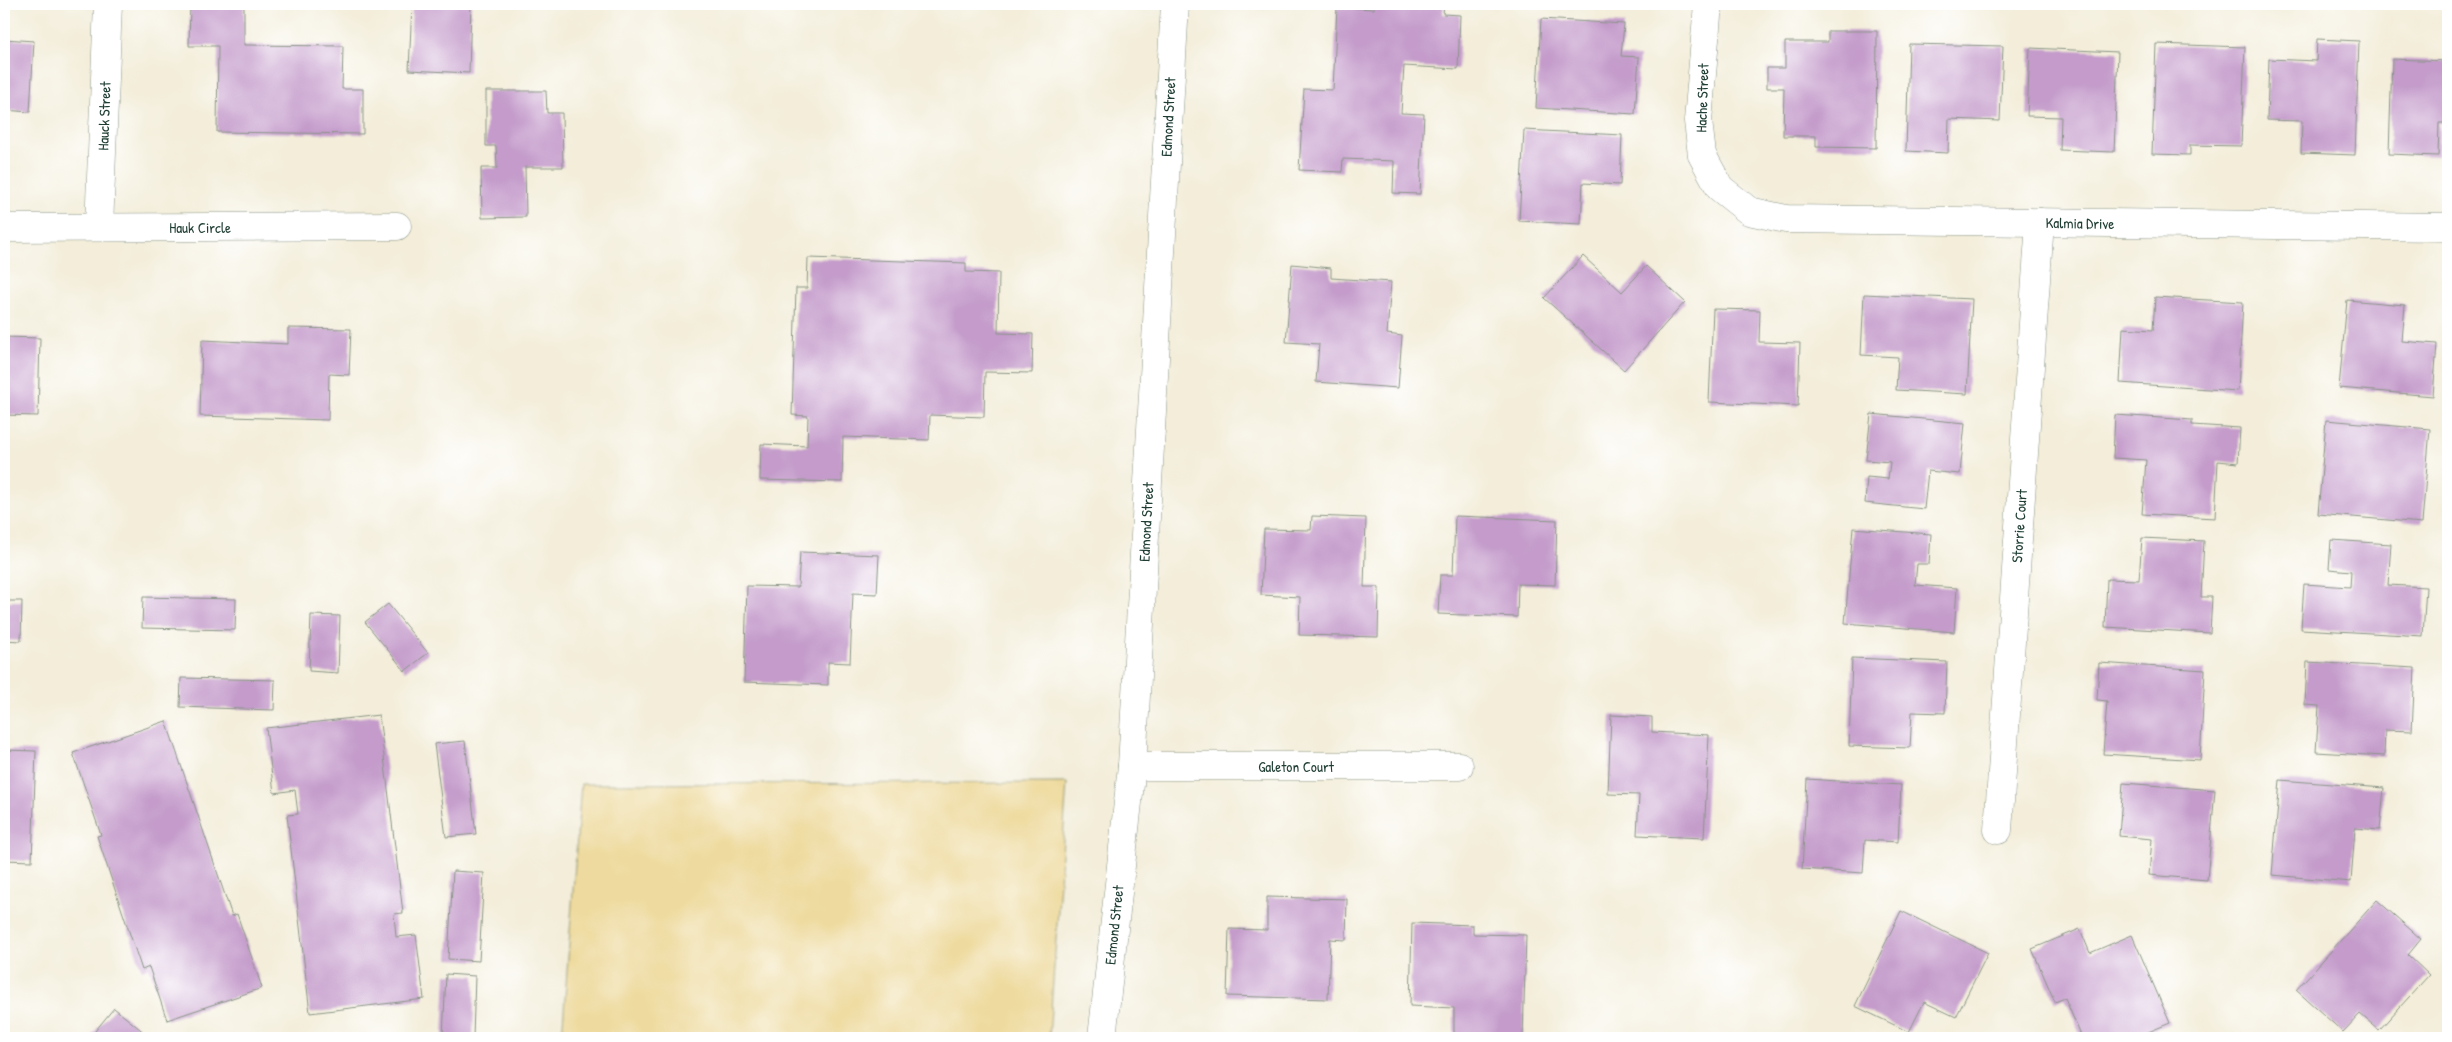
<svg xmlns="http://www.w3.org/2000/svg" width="2452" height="1042" font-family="'Patrick Hand',sans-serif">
<rect width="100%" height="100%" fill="#fff"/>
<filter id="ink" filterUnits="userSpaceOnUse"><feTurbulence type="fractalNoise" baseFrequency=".02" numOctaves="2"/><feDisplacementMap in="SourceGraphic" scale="10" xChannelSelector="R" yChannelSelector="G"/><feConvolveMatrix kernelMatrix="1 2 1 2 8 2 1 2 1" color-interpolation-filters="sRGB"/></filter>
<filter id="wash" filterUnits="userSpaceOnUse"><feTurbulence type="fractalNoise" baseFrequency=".0096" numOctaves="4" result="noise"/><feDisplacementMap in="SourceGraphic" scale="20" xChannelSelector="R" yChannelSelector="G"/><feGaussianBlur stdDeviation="1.12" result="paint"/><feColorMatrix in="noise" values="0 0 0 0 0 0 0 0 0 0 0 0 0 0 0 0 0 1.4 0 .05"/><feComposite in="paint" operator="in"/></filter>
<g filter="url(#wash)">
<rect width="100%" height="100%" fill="#f3edd9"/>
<path fill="#eeda9e" stroke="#868c69" d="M1067 783 1049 1038H562L581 784Z"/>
<g id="blocks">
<g fill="#c49bcb">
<path d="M190 4H244V45L343 46 342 89H363V134L217 132 218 46H189Z"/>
<path d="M412 4H471L469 73 409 70Z"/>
<path d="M1375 4H1444L1443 14 1460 15 1458 69 1404 66 1401 113 1424 114 1420 194 1393 193 1394 161 1343 159 1342 172 1299 170 1304 89 1333 90 1337 7 1374 9Z"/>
<path d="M1541 19 1624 24 1621 56 1639 57 1635 114 1536 108Z"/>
<path d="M1828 31H1877L1876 148 1816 147V136H1783L1784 88H1767V68H1785V42H1828Z"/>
<path d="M4 39 34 41 30 112 4 110Z"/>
<path d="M2317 39 2359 41 2355 155 2301 153 2302 121 2267 120 2269 59 2316 61Z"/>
<path d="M1909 44 2003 46 2000 121 1949 119 1948 153 1906 151Z"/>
<path d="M2156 44 2245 47 2241 146 2190 145V155L2152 154Z"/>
<path d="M2030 48 2118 52 2114 152 2060 150 2061 117 2027 116Z"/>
<path d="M2392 59 2448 61V123H2439L2438 156 2389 154Z"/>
<path d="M486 91H546L547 113H562L563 167H525L526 217 482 218 481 168H497L496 146H486Z"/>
<path d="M1524 130 1622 135 1620 185 1583 183 1581 224 1519 221Z"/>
<path d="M1583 256 1622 292 1646 266 1685 302 1624 370 1544 298Z"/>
<path d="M808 258 966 263V272L999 273 998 333 1033 334 1032 373 985 372 984 417 930 415 929 440 843 437 842 482 760 480 761 444 807 446 808 416 792 415 796 288H807Z"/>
<path d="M1292 264 1331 268V278L1391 282 1387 334 1402 336 1398 388 1316 382 1319 344 1286 342Z"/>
<path d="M1864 294 1972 299 1967 394 1896 390 1898 357 1861 355Z"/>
<path d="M2155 297 2243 302 2238 391 2120 383 2123 328 2153 330Z"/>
<path d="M2347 300 2405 305 2402 341 2437 344 2433 396 2339 388Z"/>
<path d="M1713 309 1760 310 1759 342 1800 343 1798 406 1709 402Z"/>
<path d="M288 328 351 329 349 375 329 374 328 420 200 416 202 340 288 344Z"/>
<path d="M4 337 40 338 38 416 4 415Z"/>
<path d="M1871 414 1965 423 1960 474 1928 471 1924 509 1865 503 1867 477 1888 479 1890 462 1866 460Z"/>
<path d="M2115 415 2192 420V425L2240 428 2238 463 2218 461 2215 518 2142 514 2146 460 2113 458Z"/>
<path d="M2326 420 2430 429 2422 523 2318 514Z"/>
<path d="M1312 516 1366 518 1364 587H1379L1378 637 1299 635 1300 597 1261 595 1264 529 1311 530Z"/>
<path d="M1455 516 1557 520 1555 585 1518 584 1517 617 1438 614 1440 575H1453Z"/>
<path d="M1853 528 1931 534 1929 564H1917L1915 585 1957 588 1954 632 1845 623Z"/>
<path d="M2142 538 2204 541 2201 597H2212L2210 633 2105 627 2107 579 2139 580Z"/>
<path d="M2331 540 2391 544 2388 585 2426 587 2423 636 2301 629 2304 584 2350 587 2351 571 2329 569Z"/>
<path d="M800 552 879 555 877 594 853 593 850 663 828 662V685L744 682 747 586 798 587Z"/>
<path d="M143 597 236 599 235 630 142 628Z"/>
<path d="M4 601H22L21 641 4 640Z"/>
<path d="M388 604 428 653 405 671 365 622Z"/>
<path d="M311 615 340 616 338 673 309 671Z"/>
<path d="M1852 658 1947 662 1945 713 1912 712 1910 748 1849 746Z"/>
<path d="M2307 662 2415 668 2412 731 2385 730 2384 756 2316 752 2319 706 2305 705Z"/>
<path d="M2099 663 2205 670 2200 760 2103 754 2107 701 2097 700Z"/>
<path d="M181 678 275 680 274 710 180 707Z"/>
<path d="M379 715 403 913 394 914 396 937 416 935 424 999 310 1013 287 815 298 814 295 790 274 793 266 728Z"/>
<path d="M1611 715 1652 717V732L1709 735 1704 838 1637 835 1639 795 1608 794Z"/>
<path d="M166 721 232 916 237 914 262 988 167 1020 149 967 142 970 97 836 101 835 73 753Z"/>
<path d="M465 741 476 834 446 837 434 744Z"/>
<path d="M4 750 36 751 32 861 4 860Z"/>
<path d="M1807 779 1901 785 1898 842 1865 840 1863 873 1802 869Z"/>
<path d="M2280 780 2384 788 2380 830 2355 828 2351 882 2272 875Z"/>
<path d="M2123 783 2215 790 2207 880 2149 875 2152 839 2119 836Z"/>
<path d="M453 871 484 873 479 961 448 959Z"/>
<path d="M1267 897 1347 899 1346 940 1330 939 1328 999 1227 996 1229 929 1267 930Z"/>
<path d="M2377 900 2421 939 2408 955 2429 975 2379 1030 2360 1014 2343 1032 2296 990Z"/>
<path d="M1901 911 1988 953 1956 1017 1924 1002 1909 1032 1855 1006Z"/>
<path d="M1412 923 1473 925V934L1526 935 1523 1038H1454V1008L1410 1006Z"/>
<path d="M2080 929 2090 953 2132 935 2170 1023 2134 1038H2082L2065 998 2055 1002 2032 949Z"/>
<path d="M446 974 475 976 473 1038 443 1037Z"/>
<path d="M114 1008 151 1038H93L91 1036Z"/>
</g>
</g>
</g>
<g filter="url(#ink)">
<use href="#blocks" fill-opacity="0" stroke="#899586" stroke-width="1"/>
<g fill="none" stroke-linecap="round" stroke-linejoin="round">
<g stroke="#899586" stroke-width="29">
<g id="minor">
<path d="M1708 4 1698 121 1702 155 1720 188 1749 211 1786 219 2448 227"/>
<path d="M99 227 108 4"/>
<path d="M4 228 397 226"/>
<path d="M1132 766H1459"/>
<path d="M1998 830 2040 222"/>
<path d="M1102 1038 1132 766 1175 4"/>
</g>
</g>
<use href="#minor" stroke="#fff" stroke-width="28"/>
</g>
</g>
<g text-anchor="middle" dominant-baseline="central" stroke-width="4.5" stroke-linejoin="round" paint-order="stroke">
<g font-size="15" fill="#1f3d34" stroke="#fff">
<text transform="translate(1702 98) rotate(-88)">Hache Street</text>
<text transform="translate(104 116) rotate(-88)">Hauck Street</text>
<text transform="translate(1168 117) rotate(-87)">Edmond Street</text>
<text transform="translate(2080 223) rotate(1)">Kalmia Drive</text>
<text x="200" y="227">Hauk Circle</text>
<text transform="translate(1146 522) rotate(-87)">Edmond Street</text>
<text transform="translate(2019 526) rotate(-86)">Storrie Court</text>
<text x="1296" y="766">Galeton Court</text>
<text transform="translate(1114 925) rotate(-84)">Edmond Street</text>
</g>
</g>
<rect width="2452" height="1042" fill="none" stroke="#fff" stroke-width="20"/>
</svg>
